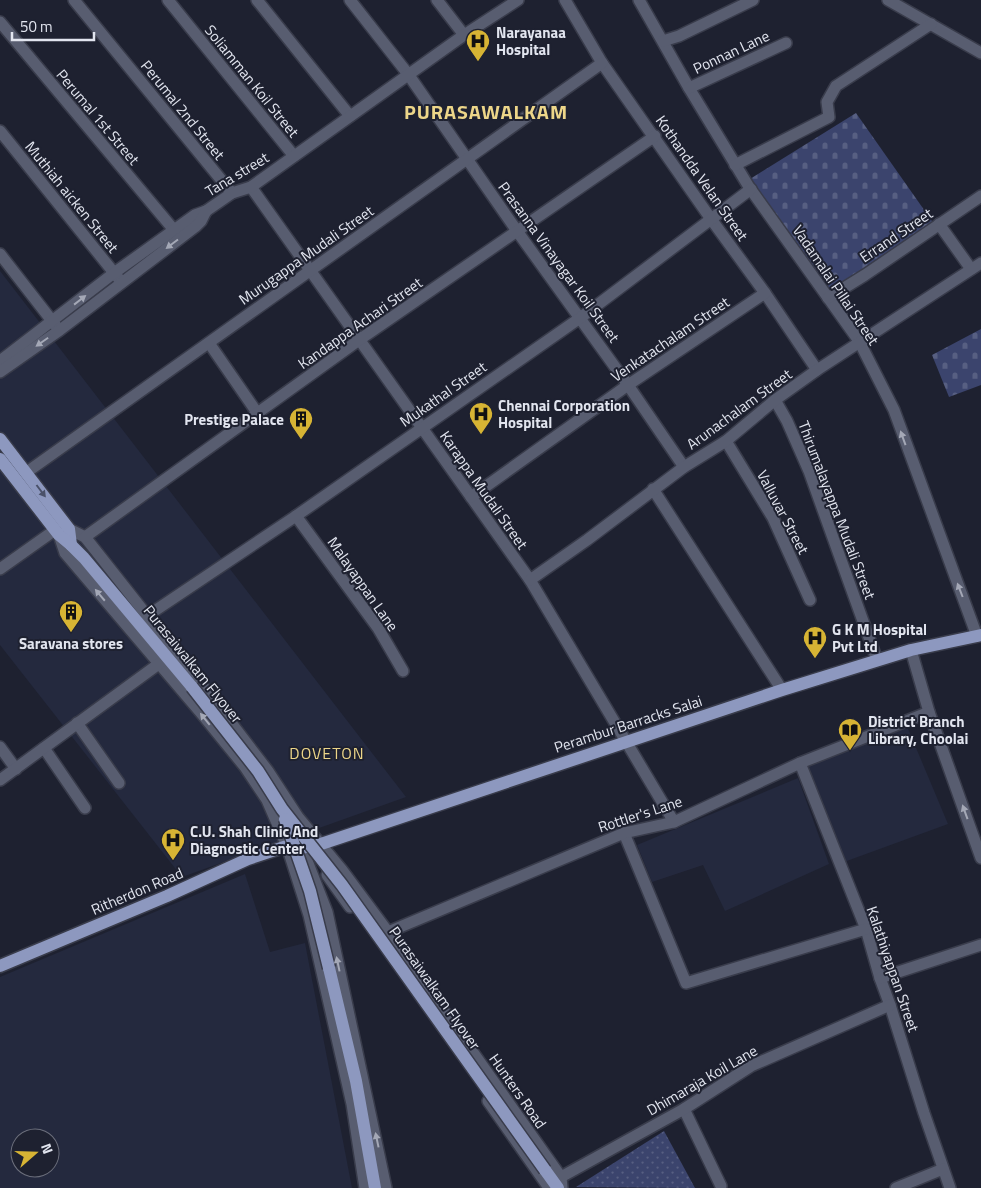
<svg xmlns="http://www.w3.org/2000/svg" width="981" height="1188" font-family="'Titillium Web',sans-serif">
<defs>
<pattern id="green-dots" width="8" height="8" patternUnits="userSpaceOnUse" patternTransform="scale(1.25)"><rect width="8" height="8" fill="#3b446d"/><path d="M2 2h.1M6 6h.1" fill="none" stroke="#575f82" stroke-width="1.8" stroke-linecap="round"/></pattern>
<pattern id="cemetery-stones" width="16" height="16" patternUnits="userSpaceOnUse" patternTransform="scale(1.25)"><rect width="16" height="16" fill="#3b446d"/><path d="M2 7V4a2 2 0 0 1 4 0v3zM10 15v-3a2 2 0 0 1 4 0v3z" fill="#575f82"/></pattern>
</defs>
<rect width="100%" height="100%" fill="#1e2130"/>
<g fill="#24293e" fill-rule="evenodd">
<path d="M0 271 406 797 182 877 0 645Z"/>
<path d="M906 724 948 824 844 862 804 765Z"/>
<path d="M798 778 829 864 725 911 703 865 652 882 637 845Z"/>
<path d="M245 874 270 952 305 943 352 1188H0V977ZM20 1138H50V1168H20Z"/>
</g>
<path fill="url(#green-dots)" d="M664 1131 695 1188 576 1187Z"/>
<g fill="url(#cemetery-stones)">
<path d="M856 113 934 224 828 295 750 179Z"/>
<path d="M981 329V385L949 397 932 355Z"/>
</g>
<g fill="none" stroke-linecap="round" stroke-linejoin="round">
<g stroke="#393c4b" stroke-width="14">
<g id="minor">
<path d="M74 0 232 193"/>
<path d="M168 0 294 156"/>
<path d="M257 0 350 116"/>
<path d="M350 0 408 74 517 231 628 385 684 467"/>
<path d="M437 0 464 35"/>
<path d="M565 0 602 63 711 219 765 293 817 370"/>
<path d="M639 0 689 88 749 187 859 341 894 410 977 636"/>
<path d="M888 0 981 53"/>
<path d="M0 22 174 230"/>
<path d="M663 41 679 36 753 0"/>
<path d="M689 88 786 43"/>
<path d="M0 131 119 279"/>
<path d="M735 165 829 117 827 102 836 86 931 24"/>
<path d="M251 187 530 580 674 822"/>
<path d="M939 224 971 269"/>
<path d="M0 254 56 326"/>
<path d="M828 298 865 275 981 196"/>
<path d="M209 343 258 414"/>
<path d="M0 361 114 273 195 215 206 211 232 193 251 187 464 35 518 0"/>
<path d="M0 372 60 330 195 227 201 221 206 211"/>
<path d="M775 400 787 421 809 471 877 660"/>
<path d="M726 441 773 518 810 600"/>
<path d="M27 472 602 63"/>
<path d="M653 489 782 690"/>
<path d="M471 497 628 385 765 293"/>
<path d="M296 516 378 628 403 671"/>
<path d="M69 529 85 537 209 694 268 771 298 817 342 870 388 932 561 1177 562 1188"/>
<path d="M59 535 65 553 201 713 245 767 267 800 287 846 309 915 352 1104 365 1188"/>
<path d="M85 537 359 340 655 136"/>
<path d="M0 569 55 530"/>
<path d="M530 580 587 540 684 467 726 441 775 400 817 370 981 263"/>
<path d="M147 616 296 516 580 318 751 189"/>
<path d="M911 650 929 712 981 858"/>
<path d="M77 723 119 783"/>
<path d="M0 747 16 769"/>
<path d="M44 748 85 808"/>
<path d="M800 763 866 929 880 978 890 1005 924 1113 950 1188"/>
<path d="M0 780 160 663"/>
<path d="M624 833 686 983 866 929"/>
<path d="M302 848 327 912 386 1188"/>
<path d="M327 875 350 907"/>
<path d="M388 932 624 833 674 822 800 763 929 712"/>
<path d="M880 978 981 945"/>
<path d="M488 1101 547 1185 553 1188"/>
<path d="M684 1109 721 1186"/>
<path d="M561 1177 684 1109 751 1066 890 1005"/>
<path d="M896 1188 943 1169"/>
</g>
</g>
<g stroke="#393c4b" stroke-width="15">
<g id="major">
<path d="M0 439 69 529 71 545"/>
<path d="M0 459 59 535 71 545 84 558 192 687"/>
<path d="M0 966 167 896 248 859 287 846 302 848 321 844 782 690 911 650 981 635"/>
<path d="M329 968 356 1081 375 1188"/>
<path d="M545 1170 558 1188"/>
</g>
</g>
<use href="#minor" stroke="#585d70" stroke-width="11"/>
<use href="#major" stroke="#8d98bf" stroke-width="12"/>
<g stroke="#393c4b" stroke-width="15" stroke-linecap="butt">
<g id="major-bridge">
<path d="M192 687 258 771 282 809 342 885 545 1170"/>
<path d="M285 819 310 891 329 968"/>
</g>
</g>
<use href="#major-bridge" stroke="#8d98bf" stroke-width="12"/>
</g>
<defs><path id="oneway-solid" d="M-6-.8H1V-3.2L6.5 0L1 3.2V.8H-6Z" transform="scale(1.25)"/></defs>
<g fill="#a4a8b6">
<use href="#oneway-solid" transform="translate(172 244) rotate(143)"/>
<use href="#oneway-solid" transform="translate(80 300) rotate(-38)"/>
<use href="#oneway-solid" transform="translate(42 342) rotate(145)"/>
<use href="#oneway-solid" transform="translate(903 438) rotate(-110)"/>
<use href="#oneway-solid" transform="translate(960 590) rotate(-111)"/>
<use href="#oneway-solid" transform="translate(100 595) rotate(-130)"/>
<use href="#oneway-solid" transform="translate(205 719) rotate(-129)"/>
<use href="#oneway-solid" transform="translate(965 812) rotate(-110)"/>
<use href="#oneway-solid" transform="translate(338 964) rotate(-102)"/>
<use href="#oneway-solid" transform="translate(377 1140) rotate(-102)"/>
</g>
<use fill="#4a5169" href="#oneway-solid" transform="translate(41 491) rotate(53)"/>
<defs>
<g id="hospital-pin" transform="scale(1.25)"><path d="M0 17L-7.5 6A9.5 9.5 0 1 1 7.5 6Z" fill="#d7b434" stroke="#1e2130"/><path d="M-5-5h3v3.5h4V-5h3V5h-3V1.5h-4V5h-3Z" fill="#111"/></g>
<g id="building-pin" transform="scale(1.25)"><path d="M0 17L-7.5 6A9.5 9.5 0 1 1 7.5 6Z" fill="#d7b434" stroke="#1e2130"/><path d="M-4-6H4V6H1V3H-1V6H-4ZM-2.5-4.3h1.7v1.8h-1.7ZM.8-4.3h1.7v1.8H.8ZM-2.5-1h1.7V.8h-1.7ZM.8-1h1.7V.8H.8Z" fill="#111"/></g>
<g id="library-pin" transform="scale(1.25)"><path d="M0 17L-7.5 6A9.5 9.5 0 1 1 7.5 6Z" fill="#d7b434" stroke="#1e2130"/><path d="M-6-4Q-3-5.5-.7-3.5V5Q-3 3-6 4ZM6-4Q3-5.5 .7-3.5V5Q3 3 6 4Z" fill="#111"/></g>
</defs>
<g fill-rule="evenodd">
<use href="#hospital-pin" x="478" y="41"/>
<use href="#hospital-pin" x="481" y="414"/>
<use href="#building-pin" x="301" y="419"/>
<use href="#building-pin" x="71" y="612"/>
<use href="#hospital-pin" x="815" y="638"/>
<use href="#library-pin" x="850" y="730"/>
<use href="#hospital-pin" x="173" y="840"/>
</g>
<g text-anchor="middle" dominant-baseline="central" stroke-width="4" stroke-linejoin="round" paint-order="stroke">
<g font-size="15" font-weight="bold" fill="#e2e5ef" stroke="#1e2130" text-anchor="start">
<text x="496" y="32">Narayanaa<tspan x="496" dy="17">Hospital</tspan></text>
<text x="498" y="405">Chennai Corporation<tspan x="498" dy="17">Hospital</tspan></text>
<text x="284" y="419" text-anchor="end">Prestige Palace</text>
<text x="832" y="629">G K M Hospital<tspan x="832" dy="17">Pvt Ltd</tspan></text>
<text x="71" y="643" text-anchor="middle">Saravana stores</text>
<text x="868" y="721">District Branch<tspan x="868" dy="17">Library, Choolai</tspan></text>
<text x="190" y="831">C.U. Shah Clinic And<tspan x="190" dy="17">Diagnostic Center</tspan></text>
</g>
<g font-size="15" fill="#e2e5ef" stroke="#1e2130">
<text transform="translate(731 52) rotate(-25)">Ponnan Lane</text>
<text transform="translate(252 81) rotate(51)">Soliamman Koil Street</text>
<text transform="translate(183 110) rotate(51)">Perumal 2nd Street</text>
<text transform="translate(98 117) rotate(50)">Perumal 1st Street</text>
<text transform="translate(237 174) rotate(-31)">Tana street</text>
<text transform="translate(702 178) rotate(55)">Kothandda Velan Street</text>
<text transform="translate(72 197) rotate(51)">Muthiah aicken Street</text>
<text transform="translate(896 235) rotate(-34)">Errand Street</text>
<text transform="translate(306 255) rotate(-35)">Murugappa Mudali Street</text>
<text transform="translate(559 262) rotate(54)">Prasanna Vinayagar Koil Street</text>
<text transform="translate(836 285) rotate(56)">Vadamalai Pillai Street</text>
<text transform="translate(360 323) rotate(-35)">Kandappa Achari Street</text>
<text transform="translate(670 339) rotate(-34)">Venkatachalam Street</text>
<text transform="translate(443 394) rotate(-35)">Mukathal Street</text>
<text transform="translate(739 409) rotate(-36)">Arunachalam Street</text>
<text transform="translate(484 490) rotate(55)">Karappa Mudali Street</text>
<text transform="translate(837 510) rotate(69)">Thirumalayappa Mudali Street</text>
<text transform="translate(783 512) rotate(62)">Valluvar Street</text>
<text transform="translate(363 584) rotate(55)">Malayappan Lane</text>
<text transform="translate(193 664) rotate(51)">Purasaiwalkam Flyover</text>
<text transform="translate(628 724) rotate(-18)">Perambur Barracks Salai</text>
<text transform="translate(640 814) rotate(-18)">Rottler's Lane</text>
<text transform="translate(137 891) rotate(-23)">Ritherdon Road</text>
<text transform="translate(893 969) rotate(71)">Kalathiyappan Street</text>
<text transform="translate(435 988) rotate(55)">Purasaiwalkam Flyover</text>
<text transform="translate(702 1080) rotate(-30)">Dhimaraja Koil Lane</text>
<text transform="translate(518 1091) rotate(55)">Hunters Road</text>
</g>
<g font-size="16" letter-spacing="1" fill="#edd689" stroke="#1e2130">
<text x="327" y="753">DOVETON</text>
</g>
<g font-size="20" font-weight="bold" letter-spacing="1" fill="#edd689" stroke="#1e2130">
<text x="486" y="111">PURASAWALKAM</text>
</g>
</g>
<g transform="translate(35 1153) rotate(70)"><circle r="24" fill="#1e2130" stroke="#6c6f7c"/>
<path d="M0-4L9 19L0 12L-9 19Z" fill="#d7b434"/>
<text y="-8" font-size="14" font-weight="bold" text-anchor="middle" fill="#e2e5ef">N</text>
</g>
<path d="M12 32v8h82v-8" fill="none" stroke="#e2e5ef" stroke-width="2.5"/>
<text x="20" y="32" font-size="15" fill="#e2e5ef" stroke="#1e2130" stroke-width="4" paint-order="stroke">50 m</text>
</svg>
